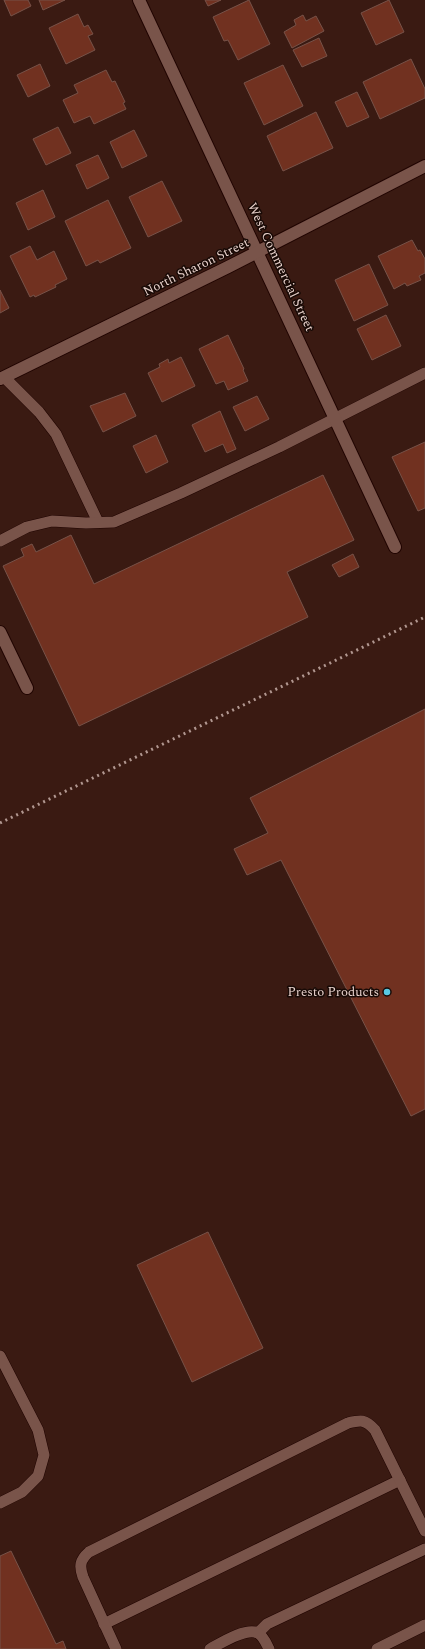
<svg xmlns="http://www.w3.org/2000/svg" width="425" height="1649" font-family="Spectral,serif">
<rect width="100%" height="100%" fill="#3a1a12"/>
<g fill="#713120" stroke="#775248">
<path d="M4 0H28L31 6 11 16Z"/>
<path d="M39 0H65L43 10Z"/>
<path d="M205 0H221L208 6Z"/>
<path d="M249 0 270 44 238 60 228 40 224 41 213 17Z"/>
<path d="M389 0 404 32 376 45 361 13Z"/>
<path d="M78 14 84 27 88 25 93 34 88 36 95 50 66 64 49 28Z"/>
<path d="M303 15 306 21 316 16 324 31 292 48 284 32 296 25 294 20Z"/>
<path d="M319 38 327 56 302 67 293 50Z"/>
<path d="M411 59 425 89V98L380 119 363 82Z"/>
<path d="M40 64 50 86 28 97 17 75Z"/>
<path d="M283 65 303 106 264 125 244 83Z"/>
<path d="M106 70 112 82 115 81 125 102 123 103 126 109 94 124 90 116 74 123 63 100 78 93 74 85Z"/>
<path d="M357 92 369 117 347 127 335 102Z"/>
<path d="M316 112 333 148 283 171 267 136Z"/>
<path d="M58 127 71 153 46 165 33 139Z"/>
<path d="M134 130 147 156 122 168 110 142Z"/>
<path d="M98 155 109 178 87 189 76 165Z"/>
<path d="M162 181 182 221 148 237 129 197Z"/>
<path d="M43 190 55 217 28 230 16 203Z"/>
<path d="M108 200 131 248 100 263 98 260 86 266 65 221Z"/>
<path d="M412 240 418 251 420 250 425 259V273L419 276 421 280 407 286 405 283 394 289 378 256Z"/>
<path d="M30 246 37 260 54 251 67 279 55 285 56 287 35 297 34 295 30 297 10 256Z"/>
<path d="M369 264 388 305 354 321 335 280Z"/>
<path d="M0 290 9 308 0 313Z"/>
<path d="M386 315 401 346 372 360 357 329Z"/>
<path d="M228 335 244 369 243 370 248 381 228 390 224 381 216 384 199 349Z"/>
<path d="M181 357 195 386 162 402 148 373 160 367 159 364 168 359 169 363Z"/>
<path d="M125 393 136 416 103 432 90 406Z"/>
<path d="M257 396 269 419 245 431 233 407Z"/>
<path d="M220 411 236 449 227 453 223 444 205 452 192 425Z"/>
<path d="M156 435 168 462 146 473 133 446Z"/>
<path d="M425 442V508L418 511 392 457Z"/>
<path d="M323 475 354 540 287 572 308 617 79 726 3 566 24 556 21 549 32 544 36 552 71 535 94 584Z"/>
<path d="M353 554 359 567 339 577 332 565Z"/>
<path d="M425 709V1109L411 1116 281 860 247 875 234 849 268 833 250 798Z"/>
<path d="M208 1232 263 1348 192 1382 137 1265Z"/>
<path d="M11 1551 56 1644 63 1641 66 1649H0V1556Z"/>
</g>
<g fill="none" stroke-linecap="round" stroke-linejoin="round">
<g stroke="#200401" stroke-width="12">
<g id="lane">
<path d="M4 377 39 412 56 434 98 522"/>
<path d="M0 541 27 527 52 521 86 523 114 522 181 493 279 447 425 373"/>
<path d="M0 1356 38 1430 44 1455 38 1476 22 1492 0 1503"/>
<path d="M104 1624 400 1480"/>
<path d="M258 1633 267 1624 425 1549"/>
<path d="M116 1649 83 1577C79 1566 80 1560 89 1552L348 1423C361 1420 365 1419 375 1430L425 1531"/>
<path d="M210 1649C221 1643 246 1627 258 1633 264 1637 266 1643 269 1649"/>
<path d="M377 1649 425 1625"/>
</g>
</g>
<g stroke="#200401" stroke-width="14">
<g id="street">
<path d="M139 0 395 547"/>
<path d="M0 379 228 267 425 166"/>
<path d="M0 632 27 688"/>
</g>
</g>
<use href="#lane" stroke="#79544a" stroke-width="11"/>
<use href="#street" stroke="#79544a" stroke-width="12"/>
<path stroke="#b19790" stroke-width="3" stroke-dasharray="2 4" stroke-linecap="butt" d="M0 823 425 617"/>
</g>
<circle fill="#58c9e3" stroke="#180a06" stroke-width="1.5" cx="387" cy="992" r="4"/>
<g text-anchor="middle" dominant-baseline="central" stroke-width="3" stroke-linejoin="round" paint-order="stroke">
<g font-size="13" fill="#e9d2cc" stroke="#180a06">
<text transform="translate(196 267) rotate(-26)">North Sharon Street</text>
<text transform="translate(281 267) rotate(65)">West Commercial Street</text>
</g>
<g font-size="13" fill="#e9d2cc" stroke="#180a06" text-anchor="end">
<text x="379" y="992">Presto Products</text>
</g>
</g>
</svg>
